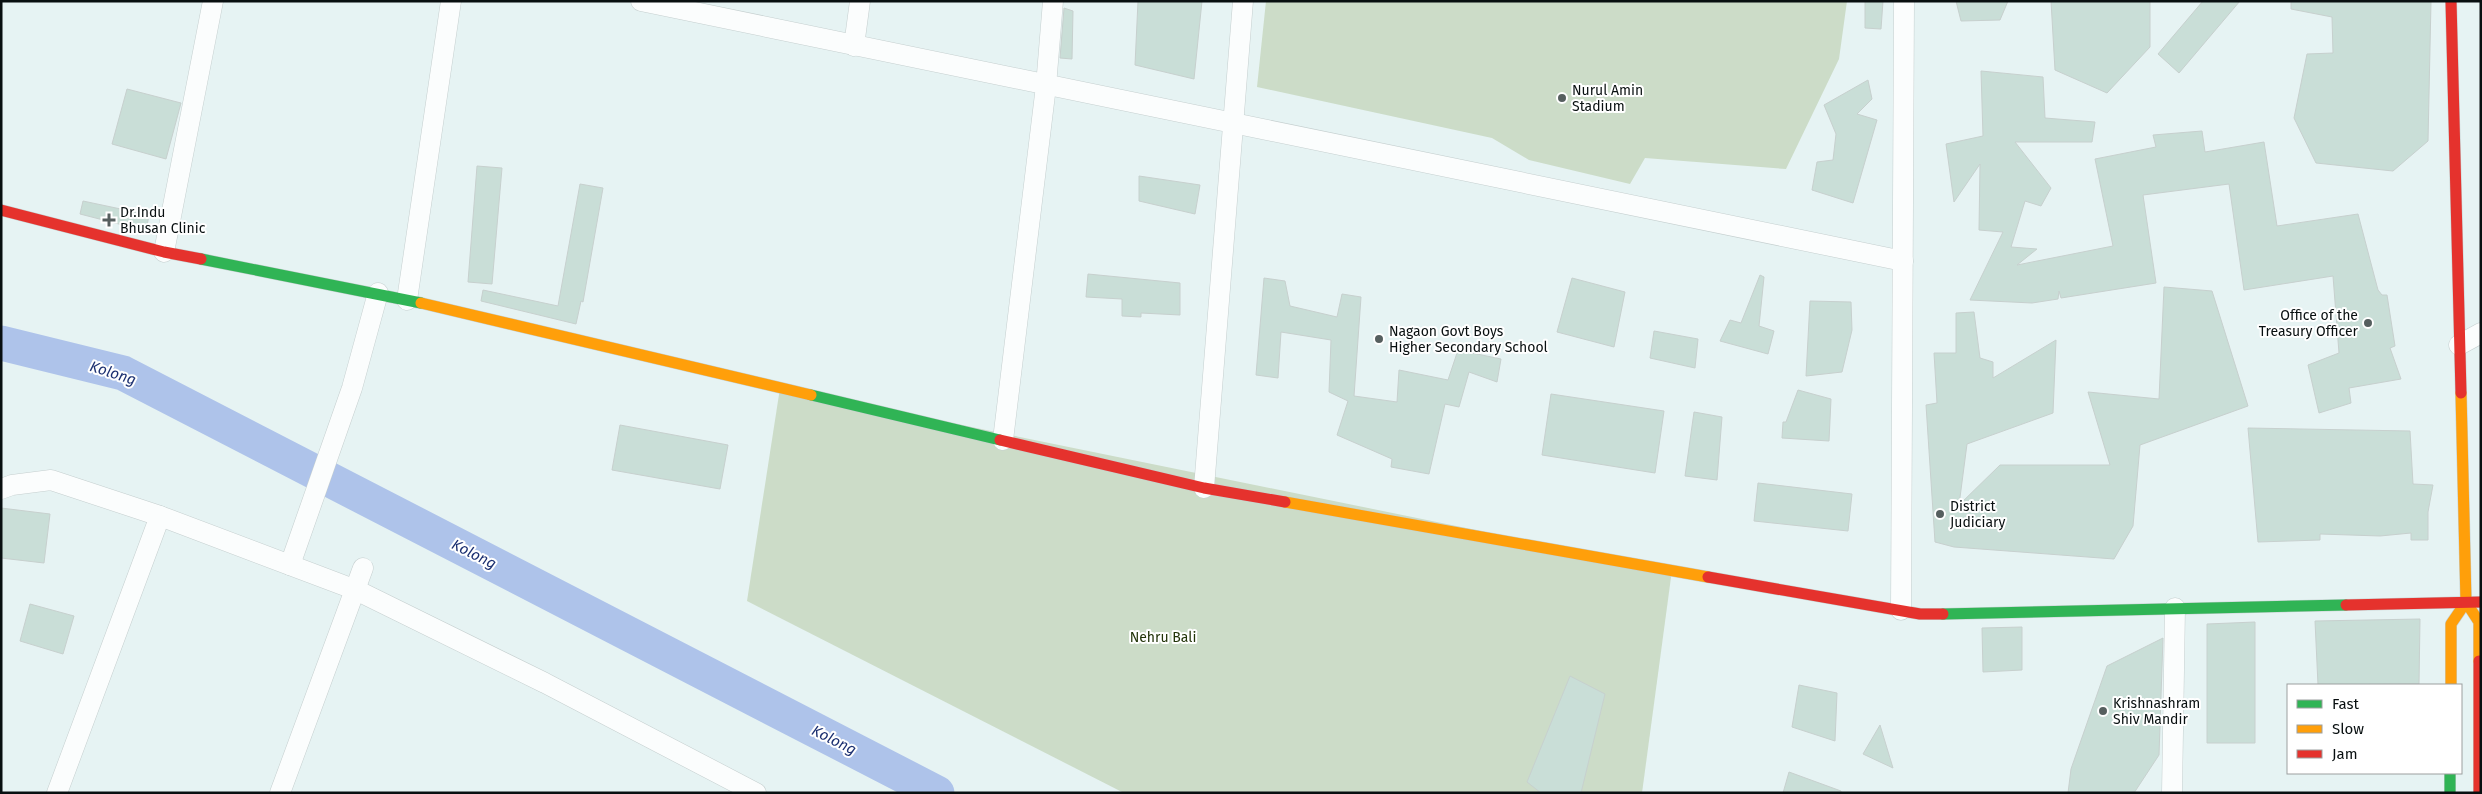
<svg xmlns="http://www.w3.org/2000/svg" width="2482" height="794" font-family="'Fira Sans',sans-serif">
<rect width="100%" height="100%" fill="#e6f3f3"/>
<g fill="#ccdcc8">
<path d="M1266 1H1847L1839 59 1786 169 1645 158 1630 184 1529 160 1492 138 1257 87Z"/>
<path d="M780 388 1672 570 1642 793H1124L747 601Z"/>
</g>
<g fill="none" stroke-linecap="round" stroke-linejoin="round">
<path stroke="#aec3ea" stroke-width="35" d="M1 343 123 373 937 793"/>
</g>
<g fill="#c9ded7" stroke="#c7d0ce">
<path d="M1138 1H1202L1194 79 1135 65Z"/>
<path d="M1865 1H1883L1881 29 1865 28Z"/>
<path d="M1956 1H2008L2000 20 1961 21Z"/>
<path d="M2051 1H2150V47L2107 93 2055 70Z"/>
<path d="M2203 1H2240L2179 73 2158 54Z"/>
<path d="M2291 1H2431L2428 141 2393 171 2316 163 2294 118 2307 54 2333 53 2332 17 2291 9Z"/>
<path d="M1064 8 1073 11 1072 59 1060 58Z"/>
<path d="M1981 71 2043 77 2045 118 2095 122 2092 142H2015L2051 188 2041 206 2025 201 2011 247 2037 249 2017 265 2113 246 2095 159 2156 147 2153 135 2202 131 2205 152 2264 142 2277 226 2358 214 2378 290 2382 295H2387L2395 346 2390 348 2401 379 2349 388 2351 403 2319 413 2308 365 2339 353 2333 276 2244 290 2229 184 2143 195 2156 283 2061 298 2059 291 2058 299 2032 303 1970 300 2003 232 1979 230 1980 164 1954 202 1946 144 1983 136Z"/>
<path d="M1868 80 1872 99 1857 114 1877 120 1853 203 1812 190 1817 162 1833 160 1836 134 1824 105Z"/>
<path d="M127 89 181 103 166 159 112 144Z"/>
<path d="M477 166 502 168 492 284 468 282Z"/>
<path d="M1139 176 1200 185 1195 214 1139 201Z"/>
<path d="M580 184 603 188 583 302 581 301 576 324 481 301 483 290 558 306Z"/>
<path d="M83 201 149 215 146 231 80 214Z"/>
<path d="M1088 274 1180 283V315L1141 313V317L1122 316V299L1086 297Z"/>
<path d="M1760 275 1764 277 1759 326 1774 331 1768 354 1720 341 1730 320 1741 323Z"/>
<path d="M1264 278 1285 281 1290 306 1337 317 1342 294 1361 297 1354 396 1397 402 1399 370 1448 380 1458 350 1501 359 1497 382 1469 372 1459 407 1445 404 1429 474 1391 467 1392 459 1337 435 1348 401 1329 392 1331 340 1281 332 1278 378 1256 375Z"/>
<path d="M1572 278 1625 292 1614 347 1557 332Z"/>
<path d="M2164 287 2212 291 2248 406 2140 445 2133 526 2114 559 1954 547 1935 542 1926 405 1937 403 1934 353H1956V313L1974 312 1980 358 1993 362V378L2056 340 2053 413 1967 444 1959 505 2000 465H2110L2088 392 2159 399Z"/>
<path d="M1810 301 1851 302 1852 330 1842 372 1806 376Z"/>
<path d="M1654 331 1698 339 1695 368 1650 358Z"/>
<path d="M1798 390 1831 399 1829 441 1782 438 1783 422H1786Z"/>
<path d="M1551 394 1664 411 1655 473 1542 455Z"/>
<path d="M1694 412 1722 417 1717 480 1685 476Z"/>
<path d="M620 425 728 445 720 489 612 470Z"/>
<path d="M2248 428 2410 431 2413 484 2433 485 2428 512V540H2411V533L2380 536 2320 534V540L2258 542Z"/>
<path d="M1758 483 1852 494 1848 531 1754 521Z"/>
<path d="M1 508 50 514 44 563 1 558Z"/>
<path d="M30 604 74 616 63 654 20 641Z"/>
<path d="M2420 619 2419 684 2318 685 2315 621Z"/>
<path d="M2255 622V743H2207V624Z"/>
<path d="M2022 627V670L1983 672 1982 628Z"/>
<path d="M2163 638 2159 755 2134 793H2068L2071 769 2107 666Z"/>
<path d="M1570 676 1605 694 1581 793H1541L1527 782Z"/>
<path d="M1799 685 1837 693 1835 741 1792 727Z"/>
<path d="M1880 725 1893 768 1863 754Z"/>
<path d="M1789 772 1841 791V793H1783Z"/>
</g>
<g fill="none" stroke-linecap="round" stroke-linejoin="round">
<g stroke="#c5cfcf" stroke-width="21">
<g id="street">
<path d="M641 1 1903 261"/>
<path d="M854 46 860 1"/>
<path d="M164 252 213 1"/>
<path d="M407 300 451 1"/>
<path d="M2459 345 2481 333"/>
<path d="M1003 440 1046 86 1053 1"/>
<path d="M1204 488 1243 1"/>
<path d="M1 489 12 485 51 480 160 516 356 590 545 683 756 793"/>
<path d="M290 565 352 388 378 293"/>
<path d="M1901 610 1904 1"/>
<path d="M57 793 160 516"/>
<path d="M280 793 363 568"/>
<path d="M2172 793 2175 608"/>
</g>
</g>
<g stroke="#c5cfcf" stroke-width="12">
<g id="fast">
<path d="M201 259 421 303"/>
<path d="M811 395 1000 440"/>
<path d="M1943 614 2346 605"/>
<path d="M2450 773V793"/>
</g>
</g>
<g stroke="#c5cfcf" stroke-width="12">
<g id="slow">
<path d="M421 303 811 395"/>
<path d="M2461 393 2466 602 2479 622V661"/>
<path d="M1285 502 1708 577"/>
<path d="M2451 685V624L2466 602"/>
</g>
</g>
<g stroke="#c5cfcf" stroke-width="12">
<g id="jam">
<path d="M2451 1 2461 393"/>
<path d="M1 210 164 252 201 259"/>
<path d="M1000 440 1204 488 1285 502"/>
<path d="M1708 577 1920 614H1943"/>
<path d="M2346 605 2481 602"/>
<path d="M2479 661V793"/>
</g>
</g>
<use href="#street" stroke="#fbfdfd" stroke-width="20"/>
<use href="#fast" stroke="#30b455" stroke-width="11"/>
<use href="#slow" stroke="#ff9f0a" stroke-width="11"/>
<use href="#jam" stroke="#e5322d" stroke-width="11"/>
</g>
<g fill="#565f5f" stroke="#fff" stroke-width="2">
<circle cx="1562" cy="98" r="5"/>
<path d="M106.5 212.5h5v5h5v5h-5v5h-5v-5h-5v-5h5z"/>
<circle cx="2368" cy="323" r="5"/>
<circle cx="1379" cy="339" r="5"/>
<circle cx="1940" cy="514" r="5"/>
<circle cx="2103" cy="711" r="5"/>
</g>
<g text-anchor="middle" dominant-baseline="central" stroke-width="4" stroke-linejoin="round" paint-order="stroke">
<g font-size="14" fill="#080f10" stroke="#fff" text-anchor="start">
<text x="1572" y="90">Nurul Amin<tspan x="1572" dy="16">Stadium</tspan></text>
<text x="120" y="212">Dr.Indu<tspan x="120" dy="16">Bhusan Clinic</tspan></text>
<text x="2358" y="315" text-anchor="end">Office of the<tspan x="2358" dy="16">Treasury Officer</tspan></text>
<text x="1389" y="331">Nagaon Govt Boys<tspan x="1389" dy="16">Higher Secondary School</tspan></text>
<text x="1950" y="506">District<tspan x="1950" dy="16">Judiciary</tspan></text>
<text x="2113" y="703">Krishnashram<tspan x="2113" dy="16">Shiv Mandir</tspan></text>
</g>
<g font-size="14" fill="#213308" stroke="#fff">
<text x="1163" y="637">Nehru Bali</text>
</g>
<g font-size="15" font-style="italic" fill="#1c3071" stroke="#fff">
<text transform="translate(113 373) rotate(18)">Kolong</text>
<text transform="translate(474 554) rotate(27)">Kolong</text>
<text transform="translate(834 740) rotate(27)">Kolong</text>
</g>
</g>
<rect width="2482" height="794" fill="none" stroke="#080f10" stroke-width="5"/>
<rect x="2287" y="684" width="175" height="90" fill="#ffffff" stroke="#9c9f9f"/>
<rect x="2297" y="700" width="25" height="8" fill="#30b455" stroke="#9c9f9f"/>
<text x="2332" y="709" font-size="15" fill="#080f10">Fast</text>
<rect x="2297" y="725" width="25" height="8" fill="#ff9f0a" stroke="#9c9f9f"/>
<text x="2332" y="734" font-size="15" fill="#080f10">Slow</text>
<rect x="2297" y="750" width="25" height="8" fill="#e5322d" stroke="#9c9f9f"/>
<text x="2332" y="759" font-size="15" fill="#080f10">Jam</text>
</svg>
